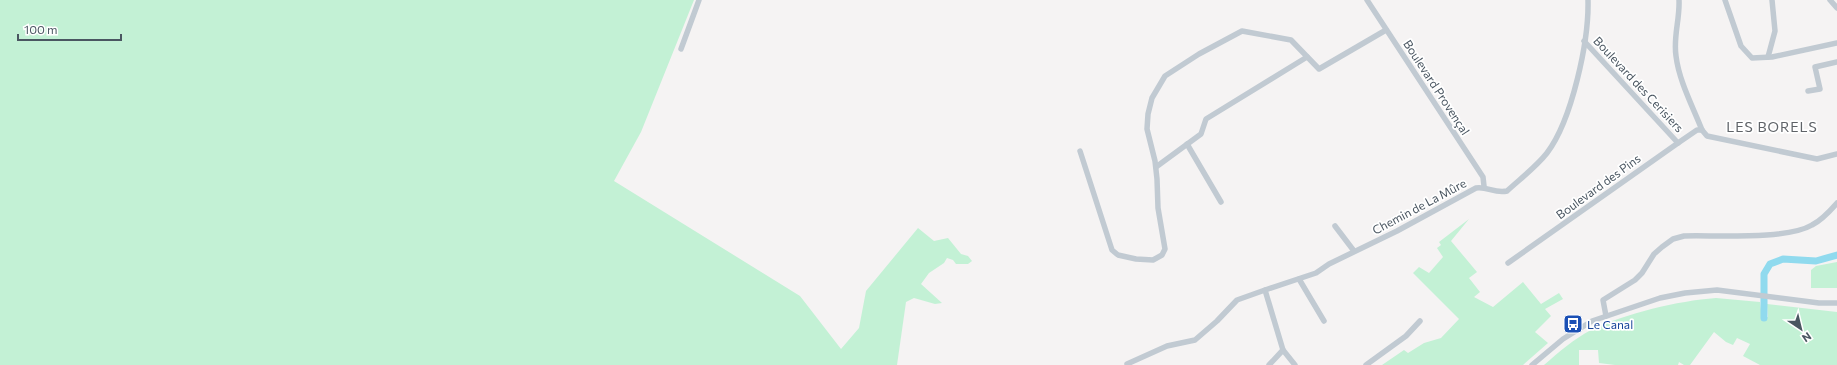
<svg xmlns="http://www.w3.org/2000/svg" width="1837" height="365" font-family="Commissioner,sans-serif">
<rect width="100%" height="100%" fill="#f5f3f3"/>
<g fill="#c3f1d5">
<path d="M0 0H694L641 132 614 181 800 296 841 349 859 328 866 291 918 228 934 241 948 238 961 254 968 256 972 261 968 264H956L953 260 947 258 944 263 929 273 921 284 942 303 935 304 914 298 906 302 897 365H0Z"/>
<path d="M1469 219 1451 241 1477 272 1469 278 1480 292 1474 297 1493 307 1523 282 1541 304 1559 293 1563 299 1545 309 1551 316 1535 332 1548 343 1523 365H1382L1404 350 1408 353 1424 343 1441 338 1459 319 1413 273 1419 267 1429 273 1443 257 1437 248 1441 245 1439 242Z"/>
<path d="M1837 262V288H1811V270L1816 266Z"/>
<path d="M1716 298 1760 302 1762 318 1768 317 1767 304 1837 312V365H1760L1743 356 1750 344 1737 338 1733 345 1726 342 1714 332 1690 365H1684L1679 362 1678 365H1615L1599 363 1598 350H1579V365H1544C1559 352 1574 339 1591 330 1627 313 1677 301 1716 298Z"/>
</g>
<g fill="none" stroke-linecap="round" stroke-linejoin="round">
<path stroke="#90daee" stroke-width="7" d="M1764 318V274L1770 264 1783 259 1816 261 1837 255"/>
<g stroke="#c1cad2" stroke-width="5.5">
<path d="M1367 0 1483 177 1484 186"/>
<path d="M1679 0C1680 19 1673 37 1676 56 1679 81 1693 107 1702 130L1707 136 1817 159 1837 154"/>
<path d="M1725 0 1741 46 1752 58 1772 57 1837 43"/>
<path d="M1830 0 1837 8"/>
<path d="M1584 41 1678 143"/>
<path d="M681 49 699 0"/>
<path d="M1768 57 1775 31 1772 0"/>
<path d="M1808 91 1820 89 1815 67 1837 62"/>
<path d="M1187 144 1221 202"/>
<path d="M1080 151 1112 250 1118 255 1136 259 1153 260 1162 255 1165 249 1158 208 1157 179 1155 161 1147 129 1148 114 1152 98 1165 76 1199 54 1242 31 1291 40 1319 69 1386 30"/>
<path d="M1156 167 1201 134 1206 119 1307 57"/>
<path d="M1335 226 1354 251"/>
<path d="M1508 263 1678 143 1697 130H1702"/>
<path d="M1299 279 1324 321"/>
<path d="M1606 316 1603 300 1635 280 1642 273 1654 254 1662 247 1673 239 1684 236C1715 235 1787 240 1812 225 1822 220 1830 211 1837 203"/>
<path d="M1283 350 1295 365"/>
<path d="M1127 364 1167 346 1195 340 1217 321 1237 300 1265 290"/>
<path d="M1269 365 1283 350 1265 290 1316 273 1329 264 1397 231 1476 188C1487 186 1495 194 1507 191 1520 179 1536 167 1547 153 1572 120 1589 41 1588 0"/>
<path d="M1366 365 1406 336 1420 321"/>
<path d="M1532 365 1563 339 1592 321 1660 298 1685 293 1717 290 1819 303H1837"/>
</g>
</g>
<defs>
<g id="bus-square" transform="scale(1)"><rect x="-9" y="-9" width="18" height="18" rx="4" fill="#1a4fb4" stroke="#fff"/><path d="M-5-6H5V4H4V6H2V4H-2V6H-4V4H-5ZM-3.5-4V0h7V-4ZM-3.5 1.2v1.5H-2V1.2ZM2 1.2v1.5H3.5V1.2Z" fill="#fff"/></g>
</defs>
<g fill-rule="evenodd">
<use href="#bus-square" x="1573" y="324"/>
</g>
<g text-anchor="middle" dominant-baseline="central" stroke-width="3.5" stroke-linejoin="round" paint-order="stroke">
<g font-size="12" fill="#4a5661" stroke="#fff">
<text transform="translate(1639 84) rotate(47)">Boulevard des Cerisiers</text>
<text transform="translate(1437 87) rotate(57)">Boulevard Provençal</text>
<text transform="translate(1598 186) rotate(-36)">Boulevard des Pins</text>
<text transform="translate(1419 206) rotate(-28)">Chemin de La Mûre</text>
</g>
<g font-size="12" fill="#164399" stroke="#fff" text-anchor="start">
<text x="1587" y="324">Le Canal</text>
</g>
<g font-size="14" letter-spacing="1" fill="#5f6368" stroke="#fff">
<text x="1772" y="126">LES BORELS</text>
</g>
</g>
<g transform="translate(1801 329) rotate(145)" stroke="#ffffff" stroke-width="3" paint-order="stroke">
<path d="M0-3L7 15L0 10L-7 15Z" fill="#4a5661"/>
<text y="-6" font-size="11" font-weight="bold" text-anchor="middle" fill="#4a5661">N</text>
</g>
<path d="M18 34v6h103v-6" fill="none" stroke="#4a5661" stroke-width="2"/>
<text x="24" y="34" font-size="12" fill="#4a5661" stroke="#ffffff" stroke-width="3" paint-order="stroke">100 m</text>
</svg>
